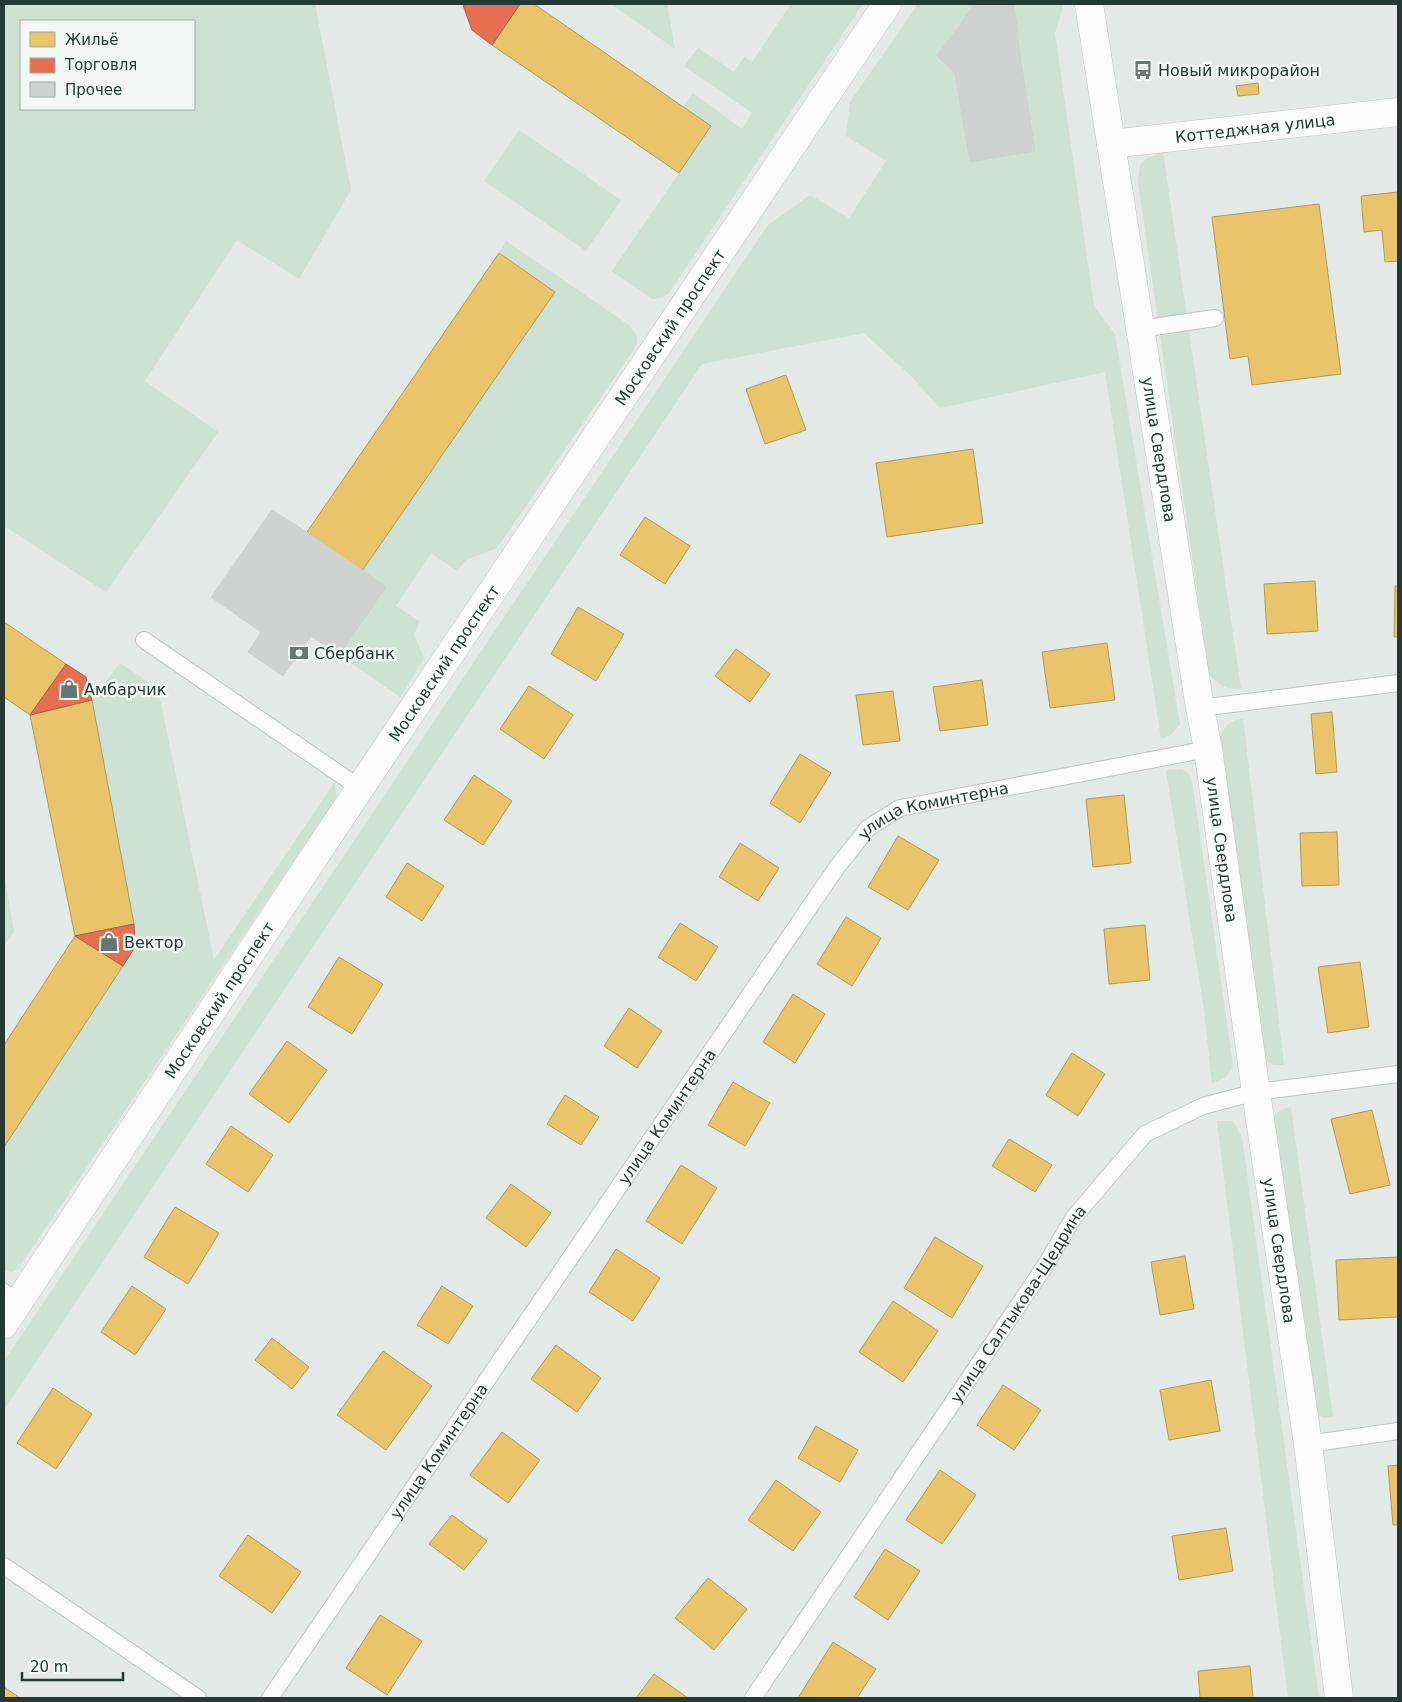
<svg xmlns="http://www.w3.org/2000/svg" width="1402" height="1702" font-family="'DejaVu Sans',sans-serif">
<rect width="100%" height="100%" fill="#e3e9e6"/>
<g fill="#cde1d4" fill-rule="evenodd">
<path d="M4 4H315L351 190 299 279 237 240 145 381 218 432 106 592 4 526ZM21 21H194V109H21Z"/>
<path d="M611 4H667L675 49Z"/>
<path d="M791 4H863L669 293 662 298 652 299 612 271 711 126 683 107 693 93 742 129 752 113 684 66 698 48 734 72 744 57 752 62Z"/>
<path d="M918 4H1064L1055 33 1094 306 1115 334 1180 724 1171 735 1161 739 1105 372 940 408 911 376 864 333 702 364 4 1410V1361L768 225 810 195 849 218 886 161 846 136 850 102Z"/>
<path d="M519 130 621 200 586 251 484 181Z"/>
<path d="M1163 152 1241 689C1224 689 1220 686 1209 674L1138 182 1140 165 1147 158Z"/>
<path d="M506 241 629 325 637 336V345L497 548 466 560 457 571 431 553 396 606 420 622 414 634 424 658 400 697 339 655 386 587 362 571 555 292 499 253Z"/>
<path d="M120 663 156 687 161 703 214 960 334 783 337 797 18 1269 12 1272 4 1271V1147L135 947 134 924 92 700Z"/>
<path d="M1243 718 1284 1065H1274L1264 1059 1218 744C1222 727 1226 723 1243 718Z"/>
<path d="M1182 769 1189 774 1193 787 1233 1066 1225 1078 1212 1083 1204 1010 1166 770Z"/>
<path d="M4 874 14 932 4 947Z"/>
<path d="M1291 1107 1333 1417 1325 1418 1315 1414 1270 1125C1274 1114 1279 1109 1291 1107Z"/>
<path d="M1217 1121H1233L1242 1137 1319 1698H1288Z"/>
</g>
<g fill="#e9c46a" stroke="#ae9b5a">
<path d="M520 4H534L711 126 679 173 492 45Z"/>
<path d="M1258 83 1259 94 1238 96 1236 86Z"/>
<path d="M1398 192V261L1385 262 1382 230 1364 232 1361 196Z"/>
<path d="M1319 204 1341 374 1252 385 1248 356 1230 359 1212 217Z"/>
<path d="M499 253 555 292 362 571 307 532Z"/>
<path d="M786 375 806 430 765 444 746 389Z"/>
<path d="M973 449 983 523 887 537 876 463Z"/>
<path d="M645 517 690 546 665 584 620 555Z"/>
<path d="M1315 581 1318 631 1267 634 1264 584Z"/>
<path d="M1395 586H1398V637H1394Z"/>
<path d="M578 607 624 634 596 681 551 654Z"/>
<path d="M4 622 66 664 30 715 4 697Z"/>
<path d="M1107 643 1115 700 1050 708 1042 652Z"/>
<path d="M736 649 770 674 750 702 715 676Z"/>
<path d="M982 680 988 725 940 731 933 687Z"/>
<path d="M529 686 573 715 544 759 500 729Z"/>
<path d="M893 691 900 741 863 745 856 695Z"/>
<path d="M92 700 134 924 75 936 30 715Z"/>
<path d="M1332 712 1337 772 1316 774 1311 714Z"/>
<path d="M800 754 831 773 800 823 770 803Z"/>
<path d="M474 775 512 801 483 845 444 820Z"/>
<path d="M1124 795 1131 863 1093 867 1086 799Z"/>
<path d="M1337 832 1339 885 1302 886 1300 833Z"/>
<path d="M898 836 939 860 908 910 868 887Z"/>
<path d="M740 843 779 868 758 901 719 877Z"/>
<path d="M407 863 444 886 422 921 386 897Z"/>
<path d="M846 917 881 938 852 986 817 964Z"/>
<path d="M680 923 718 947 696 981 658 957Z"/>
<path d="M1145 925 1150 980 1109 984 1104 929Z"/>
<path d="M75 936 123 966 4 1147V1045Z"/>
<path d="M339 957 383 984 352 1034 308 1007Z"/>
<path d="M1360 962 1369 1027 1328 1033 1318 967Z"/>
<path d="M793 994 825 1014 795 1063 763 1042Z"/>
<path d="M629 1008 662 1031 637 1068 604 1046Z"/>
<path d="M287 1041 327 1070 289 1123 249 1094Z"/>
<path d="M1072 1053 1105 1074 1078 1116 1046 1095Z"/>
<path d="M733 1082 770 1103 745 1146 708 1125Z"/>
<path d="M565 1095 599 1117 581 1145 547 1124Z"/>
<path d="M1372 1110 1390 1185 1350 1194 1331 1119Z"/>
<path d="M231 1126 273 1155 248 1192 206 1164Z"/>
<path d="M1009 1139 1052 1165 1035 1192 992 1166Z"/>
<path d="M681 1165 717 1188 682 1244 646 1221Z"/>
<path d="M511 1184 551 1213 526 1247 486 1218Z"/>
<path d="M175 1207 219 1233 188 1284 144 1257Z"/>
<path d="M935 1237 983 1266 952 1318 904 1288Z"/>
<path d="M616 1249 660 1278 633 1321 589 1292Z"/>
<path d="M1185 1256 1194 1309 1160 1315 1151 1262Z"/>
<path d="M1398 1257V1317L1339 1320 1336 1260Z"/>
<path d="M132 1286 166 1309 135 1355 101 1332Z"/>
<path d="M442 1286 473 1306 448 1344 417 1325Z"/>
<path d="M893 1301 938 1331 903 1382 859 1352Z"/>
<path d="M272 1338 309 1367 292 1389 255 1360Z"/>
<path d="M556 1345 601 1378 577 1412 531 1379Z"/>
<path d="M383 1351 432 1386 386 1450 337 1415Z"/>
<path d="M1211 1380 1220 1431 1169 1440 1160 1390Z"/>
<path d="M1003 1385 1041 1410 1014 1450 977 1425Z"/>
<path d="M53 1388 92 1414 56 1469 17 1443Z"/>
<path d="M816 1426 858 1450 840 1482 798 1458Z"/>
<path d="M502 1432 540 1460 508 1503 470 1475Z"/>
<path d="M1398 1465V1525H1393L1388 1466Z"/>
<path d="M940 1470 976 1495 942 1544 906 1520Z"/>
<path d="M776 1480 821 1512 793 1551 748 1520Z"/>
<path d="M452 1515 487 1541 464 1570 429 1544Z"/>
<path d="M1226 1528 1233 1571 1179 1580 1172 1536Z"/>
<path d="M248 1535 301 1572 272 1613 219 1576Z"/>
<path d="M885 1549 920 1571 888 1620 854 1597Z"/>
<path d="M708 1578 747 1609 714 1650 675 1618Z"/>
<path d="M380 1615 422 1641 387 1695 346 1668Z"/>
<path d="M833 1642 876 1669 857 1698H798Z"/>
<path d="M1250 1666 1253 1698H1200L1198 1671Z"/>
<path d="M654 1674 688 1698H636Z"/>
<path d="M4 1687 20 1698H4Z"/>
</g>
<g fill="#e76f51" stroke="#ac5f49">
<path d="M470 4H520L492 45 472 30 463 5Z"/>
<path d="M66 664 86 677 92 700 30 715Z"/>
<path d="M134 924 135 947 123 966 75 936Z"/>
</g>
<g fill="#ced2d1" stroke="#ccd2cf">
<path d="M975 4H1014L1021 62 1035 151 970 162 955 73 937 56Z"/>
<path d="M272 510 307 532 386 587 339 655 311 636 283 676 248 652 261 632 211 597Z"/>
</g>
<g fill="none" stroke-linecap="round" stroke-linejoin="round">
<g stroke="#c0c5c3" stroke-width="18">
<g id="service">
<path d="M1140 329 1215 318"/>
<path d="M144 640 360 788"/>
<path d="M1200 708 1398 683"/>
<path d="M4 1292 19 1301"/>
<path d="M1308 1444 1398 1431"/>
<path d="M4 1566 198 1698"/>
<path id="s1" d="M270 1698 837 867 868 828 900 808 1208 749"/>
<path id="s2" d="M753 1698 1045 1266 1074 1217 1145 1134 1203 1106 1256 1092 1398 1074"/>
</g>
</g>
<g stroke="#c0c5c3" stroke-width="29">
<g id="minor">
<path id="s3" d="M1111 144 1398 112"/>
</g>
</g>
<g stroke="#c0c5c3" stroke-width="29">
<g id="tertiary">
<path id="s4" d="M1089 4 1200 708 1208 749 1256 1092 1308 1444 1339 1698"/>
<path id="s5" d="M4 1324 360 788 887 4"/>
</g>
</g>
<use href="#service" stroke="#fbfcfb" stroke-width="16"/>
<use href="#minor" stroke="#fbfcfb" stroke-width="28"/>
<use href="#tertiary" stroke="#fbfcfb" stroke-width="28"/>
</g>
<defs>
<g id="bus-bare" transform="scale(1.5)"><path d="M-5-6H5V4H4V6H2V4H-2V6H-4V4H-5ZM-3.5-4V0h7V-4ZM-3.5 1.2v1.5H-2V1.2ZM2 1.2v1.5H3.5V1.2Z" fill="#667773" stroke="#f1f8f5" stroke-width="2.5" paint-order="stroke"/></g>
<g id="bank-bare" transform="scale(1.5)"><path d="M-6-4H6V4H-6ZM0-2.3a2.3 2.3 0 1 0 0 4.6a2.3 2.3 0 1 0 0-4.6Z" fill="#667773" stroke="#f1f8f5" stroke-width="2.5" paint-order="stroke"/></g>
<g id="shop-bare" transform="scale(1.5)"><path d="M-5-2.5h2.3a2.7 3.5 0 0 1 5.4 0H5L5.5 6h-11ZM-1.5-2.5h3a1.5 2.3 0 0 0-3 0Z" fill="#667773" stroke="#f1f8f5" stroke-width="2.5" paint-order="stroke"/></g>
</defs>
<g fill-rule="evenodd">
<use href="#bus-bare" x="1143" y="70"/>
<use href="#bank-bare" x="299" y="653"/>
<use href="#shop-bare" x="69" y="689"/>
<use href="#shop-bare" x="109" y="942"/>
</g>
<g text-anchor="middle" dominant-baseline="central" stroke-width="5" stroke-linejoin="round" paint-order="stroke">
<g font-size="16" fill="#233a35" stroke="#f1f8f5" text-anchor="start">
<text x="1158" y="70">Новый микрорайон</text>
<text x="314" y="653">Сбербанк</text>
<text x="84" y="689">Амбарчик</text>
<text x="124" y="942">Вектор</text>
</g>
<g font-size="16" fill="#233a35" stroke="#f1f8f5">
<text stroke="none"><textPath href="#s3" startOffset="145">Коттеджная улица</textPath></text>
<text stroke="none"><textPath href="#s5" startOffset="1199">Московский проспект</textPath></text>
<text stroke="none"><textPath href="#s4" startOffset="451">улица Свердлова</textPath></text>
<text stroke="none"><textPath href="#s5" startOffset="794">Московский проспект</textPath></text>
<text stroke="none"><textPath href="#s1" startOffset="1124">улица Коминтерна</textPath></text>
<text stroke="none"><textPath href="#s4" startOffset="856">улица Свердлова</textPath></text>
<text stroke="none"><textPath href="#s5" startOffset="389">Московский проспект</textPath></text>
<text stroke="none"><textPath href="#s1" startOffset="704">улица Коминтерна</textPath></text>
<text stroke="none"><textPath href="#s4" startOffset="1261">улица Свердлова</textPath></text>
<text stroke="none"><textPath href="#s2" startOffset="475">улица Салтыкова-Щедрина</textPath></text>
<text stroke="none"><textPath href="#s1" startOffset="299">улица Коминтерна</textPath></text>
</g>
</g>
<rect width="1402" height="1702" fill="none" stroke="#233a35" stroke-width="10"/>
<rect x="20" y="20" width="175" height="90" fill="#f1f8f5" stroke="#9faca8"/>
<rect x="30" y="32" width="25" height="15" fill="#e9c46a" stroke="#9faca8"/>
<text x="65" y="45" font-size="15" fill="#233a35">Жильё</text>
<rect x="30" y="58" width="25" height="15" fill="#e76f51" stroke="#9faca8"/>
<text x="65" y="70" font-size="15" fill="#233a35">Торговля</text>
<rect x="30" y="82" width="25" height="15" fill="#ced2d1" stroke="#9faca8"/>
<text x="65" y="95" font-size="15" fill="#233a35">Прочее</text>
<path d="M22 1672v8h101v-8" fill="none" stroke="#233a35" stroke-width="2.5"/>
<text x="30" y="1672" font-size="15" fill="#233a35" stroke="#f1f8f5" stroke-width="4" paint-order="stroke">20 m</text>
</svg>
